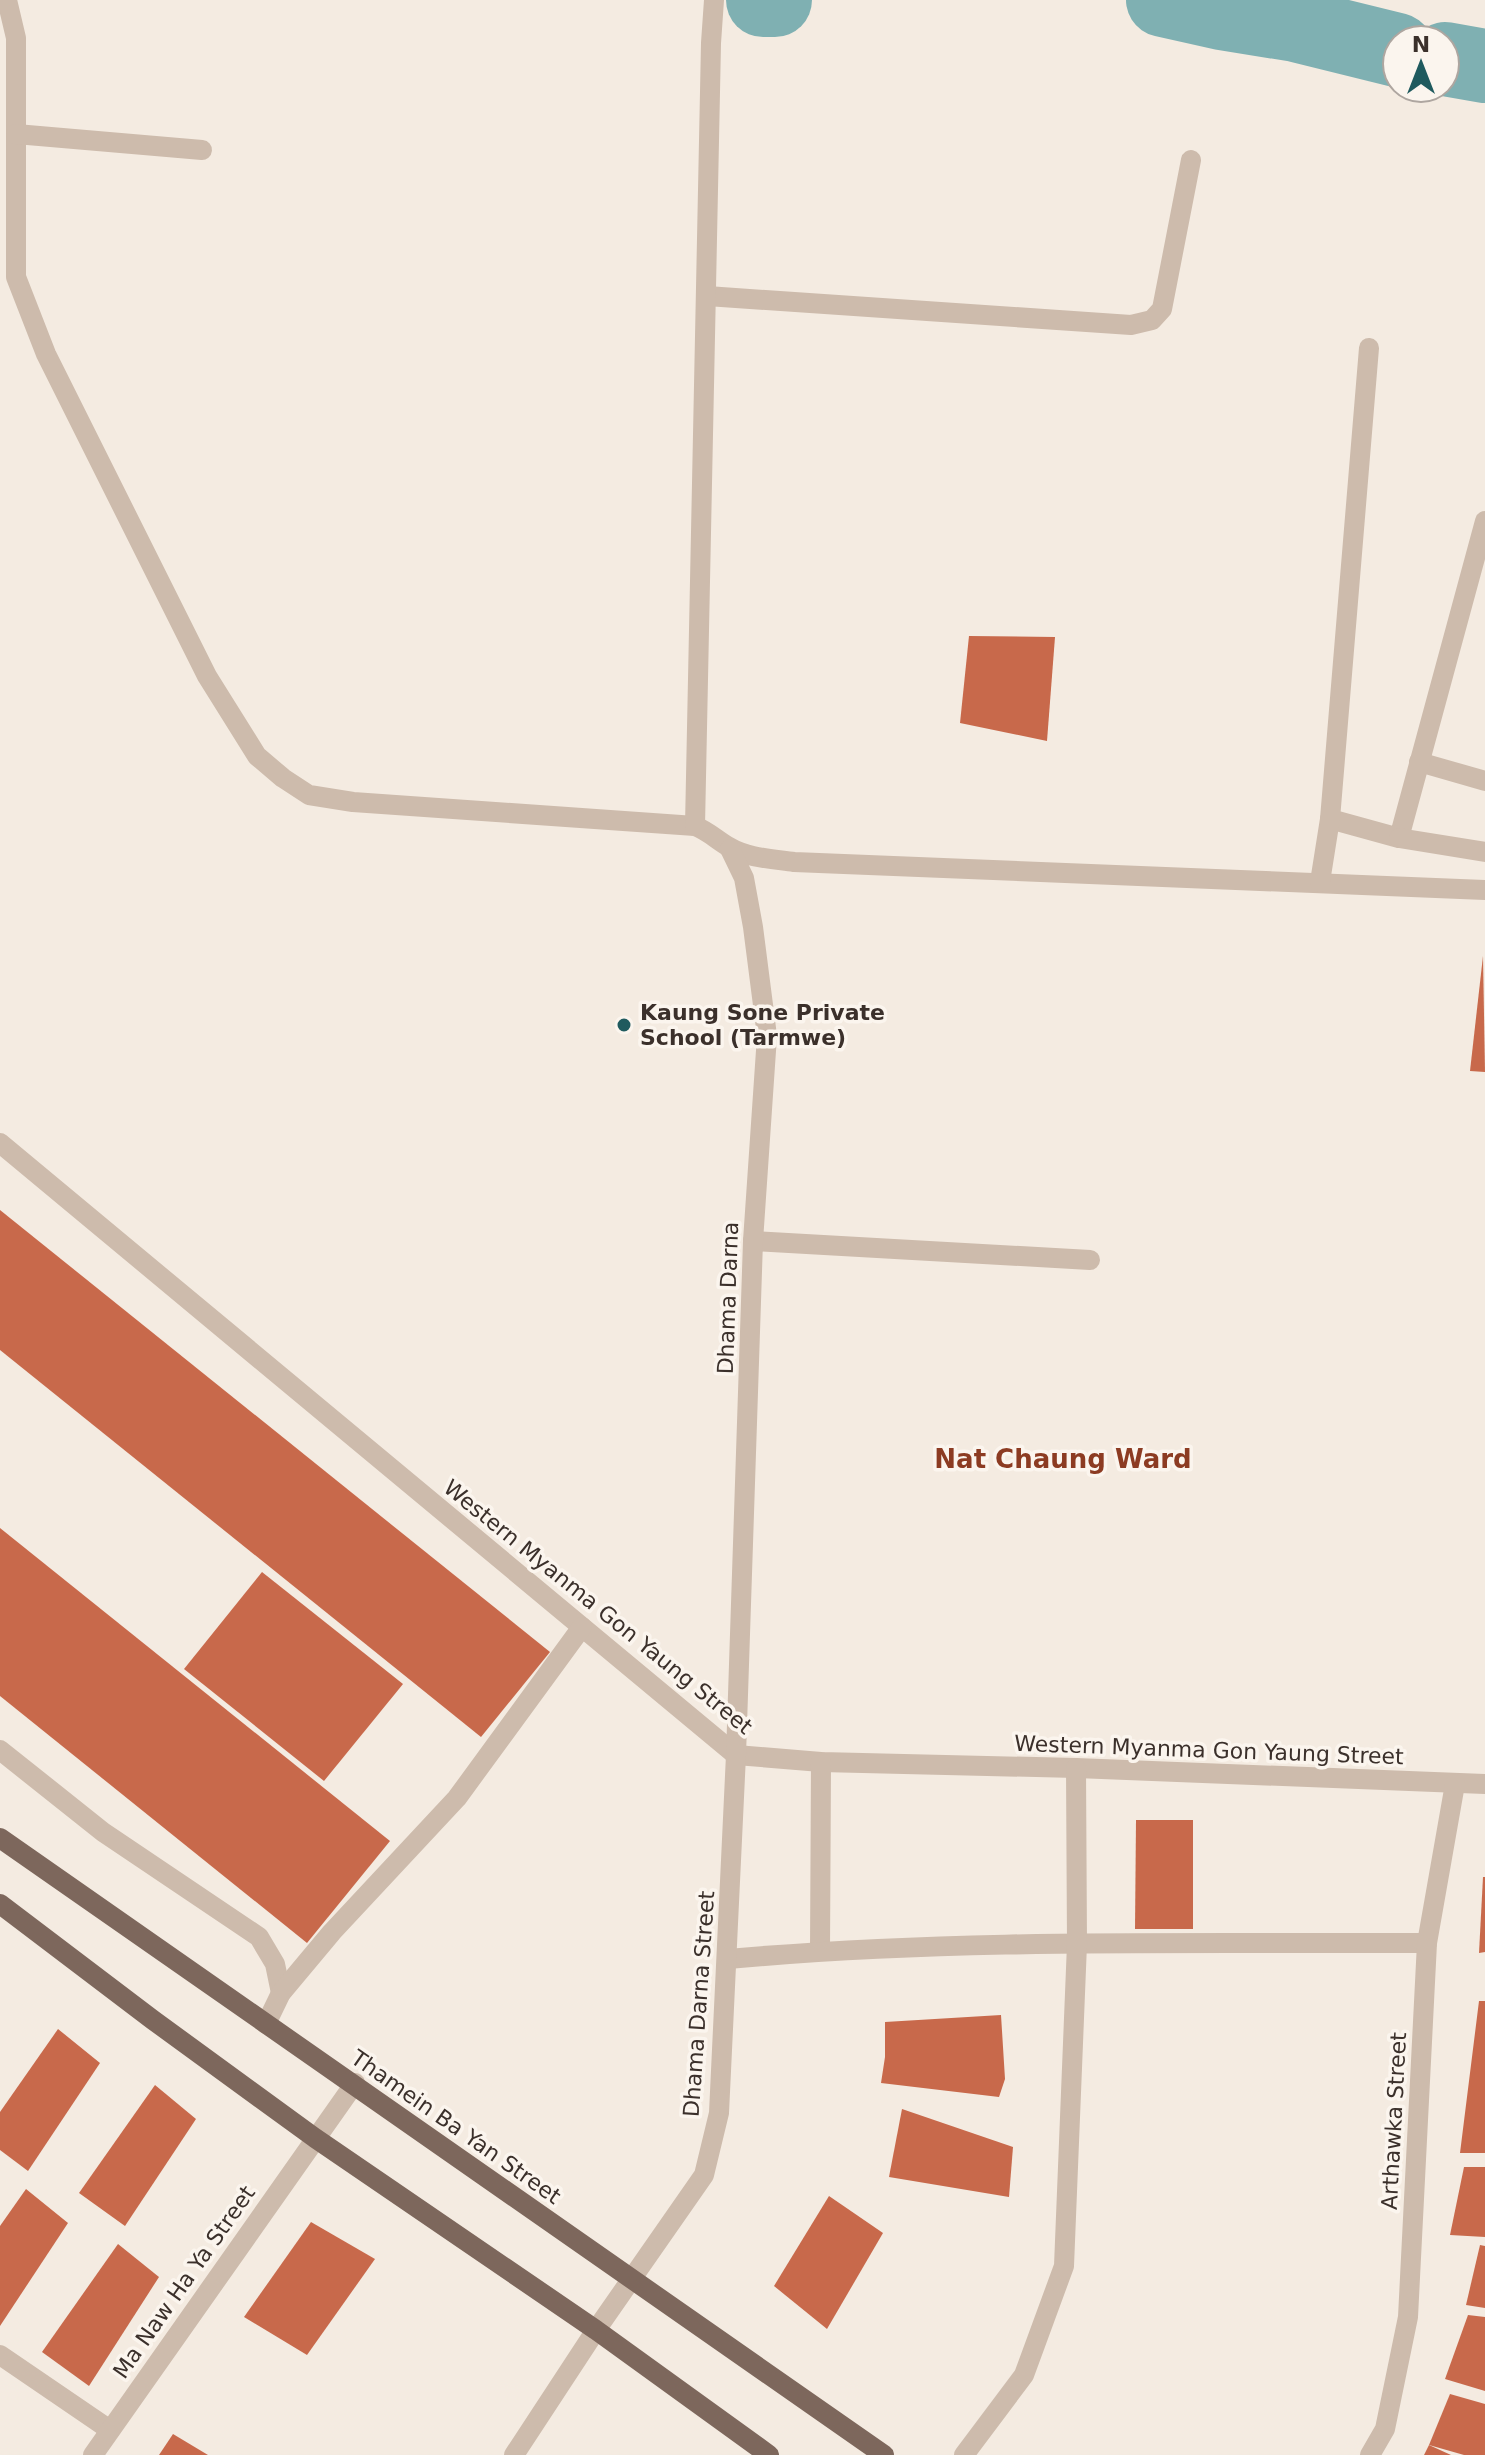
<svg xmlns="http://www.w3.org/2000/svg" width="1485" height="2455" font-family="'DejaVu Sans',sans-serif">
<rect width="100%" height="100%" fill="#f4ebe1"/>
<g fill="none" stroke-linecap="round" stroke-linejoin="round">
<g stroke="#7fb0b2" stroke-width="74">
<path d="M763 0H775"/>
<path d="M1163 0 1221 13 1296 25 1397 50"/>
<path d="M1445 59 1485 66"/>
</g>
</g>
<g fill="#c8694b">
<path d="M969 636 1055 637 1047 741 960 723Z"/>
<path d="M1483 956 1485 1072 1470 1071Z"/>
<path d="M0 1210 550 1652 481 1737 0 1350Z"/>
<path d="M0 1528 390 1841 307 1943 0 1696Z"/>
<path d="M262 1572 403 1684 324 1781 184 1669Z"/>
<path d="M1136 1820H1193V1929H1135Z"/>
<path d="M1483 1877H1485V1952L1479 1953Z"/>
<path d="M1479 2001H1485V2153H1460Z"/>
<path d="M1001 2015 1005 2079 999 2097 881 2083 885 2057V2022Z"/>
<path d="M58 2029 100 2063 28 2171 0 2150V2112Z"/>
<path d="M155 2085 196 2119 125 2226 79 2193Z"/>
<path d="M902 2109 1013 2147 1009 2197 889 2177Z"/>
<path d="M1464 2167H1485V2237L1450 2235Z"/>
<path d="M26 2189 68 2223 0 2326V2226Z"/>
<path d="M829 2196 883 2233 827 2329 774 2286Z"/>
<path d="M311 2222 375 2259 307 2355 244 2317Z"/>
<path d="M118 2244 159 2277 89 2386 42 2352Z"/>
<path d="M1480 2245 1485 2246V2308L1466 2305Z"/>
<path d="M1468 2315 1485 2317V2391L1445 2379Z"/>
<path d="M1450 2394 1485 2404V2455H1464L1429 2445Z"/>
<path d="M173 2434 208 2455H159Z"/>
<path d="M1429 2445 1451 2455H1424Z"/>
</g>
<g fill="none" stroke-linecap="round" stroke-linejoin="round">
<g stroke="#cdbbac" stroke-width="20">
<path d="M7 0 16 38V277L46 354 207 676 257 756 283 778 309 795 353 802 695 826C708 831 717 840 729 847 747 858 773 859 794 862L1485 890"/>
<path d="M16 134 202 150"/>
<path d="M707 296 1131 325 1152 320 1162 309 1191 160"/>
<path d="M1419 762 1485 781"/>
<path d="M1330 819 1399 838 1485 521"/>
<path d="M695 826 711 43 714 0"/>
<path d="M1399 838 1485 852"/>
<path d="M1320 882 1330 819 1369 348"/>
<path d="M0 1143 736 1755"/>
<path d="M753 1241 1090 1260"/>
<path d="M0 1750 103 1832 259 1937 275 1964 281 1993"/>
<path d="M736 1755 821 1762 1076 1768 1485 1784"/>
<path d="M820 1951 821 1762"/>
<path d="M728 1959C960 1938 1194 1944 1427 1943"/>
<path d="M266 2024 281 1993 332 1932 457 1798 582 1627"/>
<path d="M0 2355 110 2430"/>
<path d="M93 2455 355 2083"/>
<path d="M514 2455 596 2330 704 2175 719 2113 736 1755 753 1241 767 1036 753 927 744 878 730 849"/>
<path d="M964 2455 1024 2375 1064 2266 1077 1944 1076 1768"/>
<path d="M1370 2455 1385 2429 1408 2317 1427 1943 1455 1784"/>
</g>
<g stroke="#7d675c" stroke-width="20">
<path d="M0 1838 884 2455"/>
<path d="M0 1904 153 2020 315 2138 596 2330 769 2455"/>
</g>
</g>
<circle fill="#1f5a5e" stroke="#fbf5ee" stroke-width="3" cx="624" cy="1025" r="8"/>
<g text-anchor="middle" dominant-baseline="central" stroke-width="7" stroke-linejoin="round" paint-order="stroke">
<g font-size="22" font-weight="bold" fill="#3b302b" stroke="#fbf5ee" text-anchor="start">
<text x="640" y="1012">Kaung Sone Private<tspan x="640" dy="25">School (Tarmwe)</tspan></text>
</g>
<g font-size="22" fill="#3b302b" stroke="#fbf5ee">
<text transform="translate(728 1298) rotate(-88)">Dhama Darna</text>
<text transform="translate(598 1607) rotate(39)">Western Myanma Gon Yaung Street</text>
<text transform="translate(1209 1750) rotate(2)">Western Myanma Gon Yaung Street</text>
<text transform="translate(699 2004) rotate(-86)">Dhama Darna Street</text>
<text transform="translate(1394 2121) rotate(-87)">Arthawka Street</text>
<text transform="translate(456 2127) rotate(35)">Thamein Ba Yan Street</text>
<text transform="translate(184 2282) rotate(-55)">Ma Naw Ha Ya Street</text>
</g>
<g font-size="26" font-weight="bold" fill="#8c3b22" stroke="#fbf5ee">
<text x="1063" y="1459">Nat Chaung Ward</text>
</g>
</g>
<g transform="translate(1421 64)"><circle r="38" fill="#fbf5ee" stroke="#aea6a0" stroke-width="2"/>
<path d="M0-6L14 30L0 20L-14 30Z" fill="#1f5a5e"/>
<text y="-12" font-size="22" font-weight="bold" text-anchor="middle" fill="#3b302b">N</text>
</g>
</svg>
